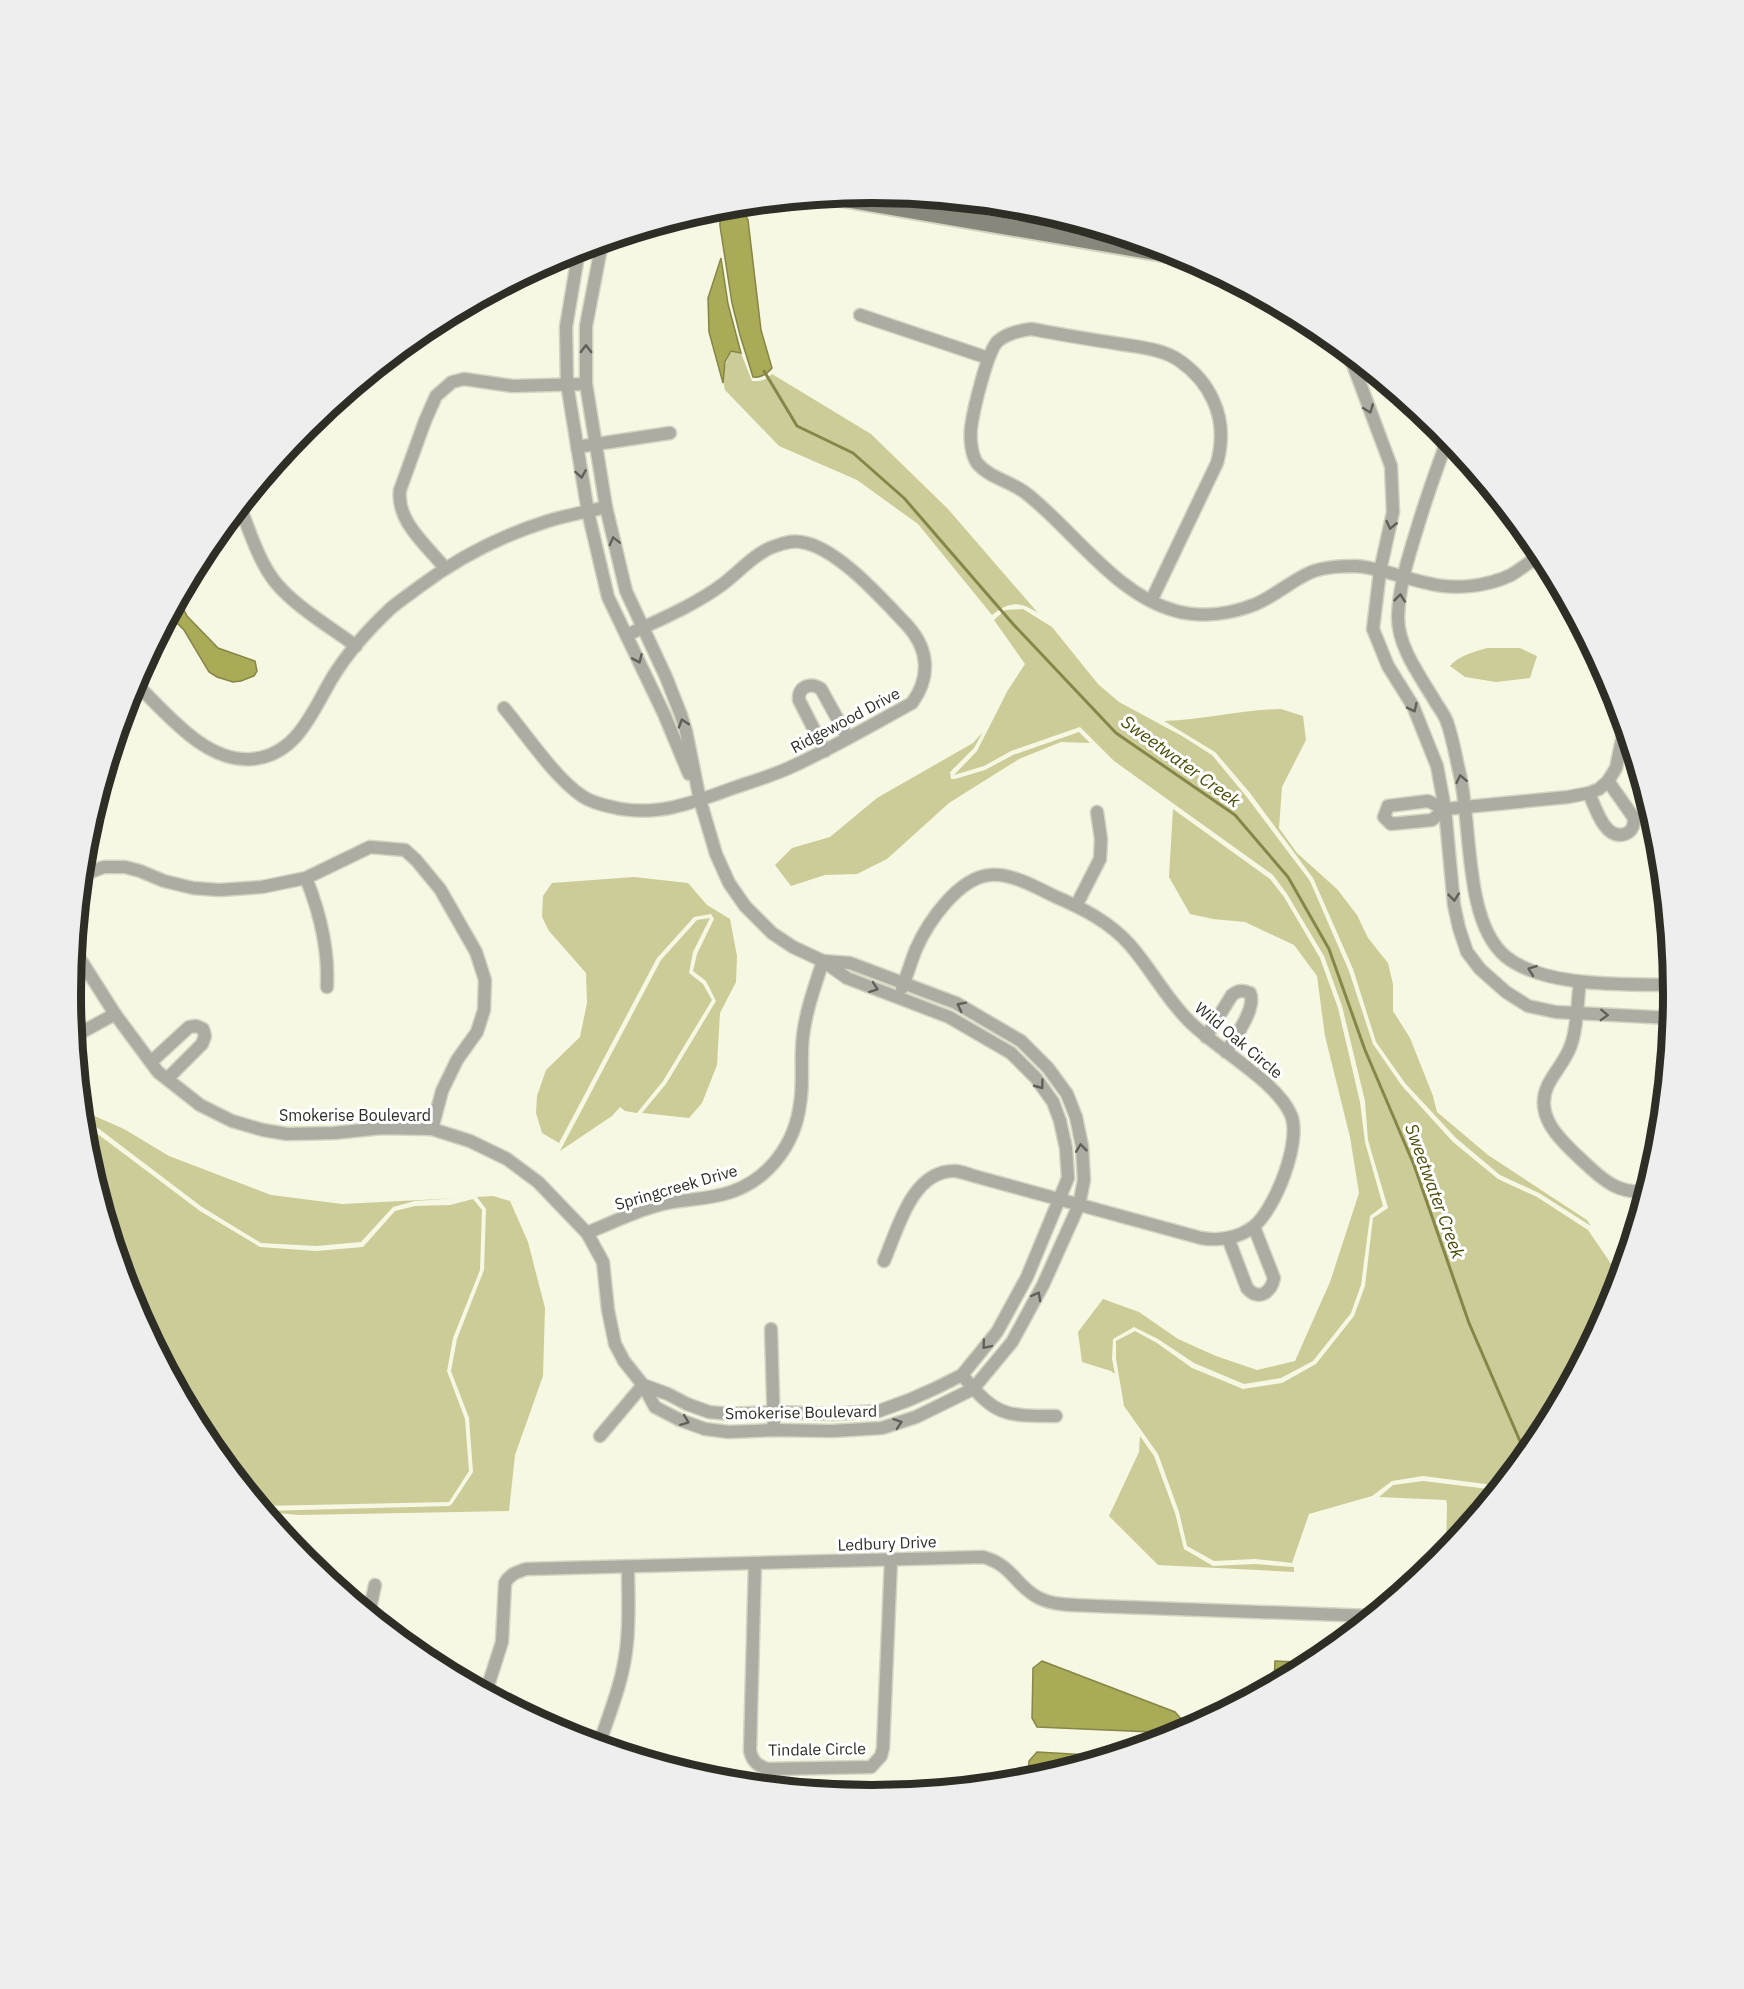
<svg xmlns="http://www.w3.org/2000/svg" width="1744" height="1989" font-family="'IBM Plex Sans',sans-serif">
<rect width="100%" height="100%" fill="#f7f8e3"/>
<g fill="#cbcc97">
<path d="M732 350 741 353 752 381C761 382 765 380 772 374L871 434 948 509 1038 613C1019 601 1010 601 992 615L918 524 857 480 779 446 725 390C721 376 725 363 732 350Z"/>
<path d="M1023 609 1052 627 1098 684 1119 702 1182 736 1212 755 1246 796 1310 881 1349 971 1373 1044 1402 1086 1453 1142 1498 1179 1537 1197 1588 1230 1620 1277 1612 1302 1538 1440 1501 1486 1423 1476 1392 1481 1372 1496 1309 1514 1292 1563 1255 1559 1214 1561 1187 1546 1179 1512 1158 1454 1124 1406 1116 1359V1341L1135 1331 1157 1343 1192 1368 1243 1389 1282 1383 1316 1364 1354 1316 1365 1286 1373 1218 1388 1208 1368 1140 1365 1101 1342 1006 1324 956 1287 894 1273 875 1114 761 1080 727 1011 751 984 766 954 775 977 751 1008 690 1025 664 994 620 1005 610Z"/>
<path d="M1487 648H1520L1537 656 1530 678 1496 682 1465 677 1450 666C1458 656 1474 652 1487 648Z"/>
<path d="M1281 709 1303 716 1306 740 1282 787 1279 828 1297 853 1337 889 1357 915 1368 938 1388 963 1393 984V1011L1410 1038 1433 1096 1437 1112 1488 1155 1587 1220 1591 1226 1539 1193 1500 1175 1456 1138 1405 1083 1376 1042 1353 969 1313 878 1250 793 1215 752 1164 721C1203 720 1241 710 1281 709Z"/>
<path d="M983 732 974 748 950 772 951 779H955L985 770 1013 755 1079 732 1090 743 1061 742 1019 759 949 803 887 859 857 874 825 875 791 886 775 865 792 848 830 837 877 798 973 743Z"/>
<path d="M1173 809 1270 879 1284 897 1320 958 1338 1008 1360 1102 1365 1142 1383 1206 1370 1216 1361 1285 1351 1313 1313 1361 1281 1378 1244 1384 1194 1363 1158 1339 1134 1327 1113 1339 1112 1359 1115 1374 1111 1371 1082 1362 1078 1332 1103 1299 1139 1312 1178 1339 1216 1356 1257 1370 1295 1361 1330 1282 1359 1193 1350 1137 1325 1036 1317 976 1294 945 1245 922 1213 919 1190 914 1169 877Z"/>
<path d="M634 877 688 883 707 905 730 919 737 956 736 982 720 1013 717 1065 702 1103 689 1118 642 1113 666 1084 716 1001 706 981 693 971 697 954 714 919 711 914 694 917 657 958 559 1143 542 1133 536 1113 537 1096 546 1070 580 1037 587 1003 586 973 549 931 542 917 543 896 552 883Z"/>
<path d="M710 918 693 952 689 973 703 984 712 1000 663 1081 637 1113 625 1111 620 1107 612 1116 560 1151 661 960 697 920Z"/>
<path d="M90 1114 124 1129 169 1156 271 1195 342 1204 459 1198 415 1201 393 1207 361 1242 316 1246 261 1243 202 1207 90 1122 83 1123 82 1116Z"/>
<path d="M87 1126 200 1211 260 1247 316 1251 363 1247 395 1211 415 1206 450 1205 473 1199 482 1210 480 1270 453 1338 447 1371 465 1419 469 1471 449 1502 260 1506 205 1440 131 1301 86 1151 84 1127Z"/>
<path d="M493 1196 510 1201 528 1242 545 1308 543 1376 515 1455 509 1511 300 1515 265 1512 264 1511 449 1506 452 1504 473 1472 469 1418 451 1371 457 1339 484 1270 486 1209 477 1197Z"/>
<path d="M1140 1436 1154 1456 1175 1513 1184 1549 1213 1566 1255 1564 1294 1567V1572L1158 1565 1109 1516 1139 1452Z"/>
<path d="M1423 1481 1497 1490 1446 1552 1447 1504 1446 1500 1379 1497 1393 1485Z"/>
</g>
<g fill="#aaab56" stroke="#858648" stroke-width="1.5">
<path d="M741 206 748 220 761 330 772 368C767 374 761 378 753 377L740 335 732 303 720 226V208Z"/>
<path d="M721 258 728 304 741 353 731 351 725 362 723 383 709 332 708 298Z"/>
<path d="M179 600 187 616 218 648 255 661 257 671 254 676 241 681 233 682 217 677 209 672 184 630 170 616Z"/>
<path d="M1042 1661 1175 1712 1183 1721V1730L1175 1733 1037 1727 1032 1718 1033 1668Z"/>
<path d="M1275 1661 1295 1662 1294 1673 1274 1683Z"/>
<path d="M1037 1752 1108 1756 1028 1781 1029 1761Z"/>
</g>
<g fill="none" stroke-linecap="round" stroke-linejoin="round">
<path stroke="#858648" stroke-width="3" d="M764 371 797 426 853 453 904 498 1013 624 1116 733 1235 815 1288 877 1329 949 1365 1050 1414 1165 1469 1323 1526 1455"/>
<g stroke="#d3d4c1" stroke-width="15">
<g id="street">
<path d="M602 243 586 326V384L606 507 626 591 666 677 681 715 686 731 700 800 716 854 729 883 745 906 772 933 793 947 823 961 847 978 949 1017 1011 1053 1036 1078 1053 1102 1060 1121 1066 1148 1068 1178 1027 1277 997 1332 962 1375 936 1388 909 1400 879 1411 832 1414 773 1412 730 1414 709 1412 687 1404 668 1394 643 1385"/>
<path d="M579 250 566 327 567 384 588 512 608 597 664 714 689 774"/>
<path d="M860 315 988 358"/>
<path d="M1349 354 1391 466 1393 512 1380 571 1373 629 1388 666 1413 706 1437 766 1445 809 1454 905 1459 928 1467 952 1480 969 1506 992 1528 1006 1556 1012 1671 1018"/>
<path d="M1448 438C1437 468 1426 498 1417 529 1408 558 1399 586 1398 617 1398 648 1421 677 1436 703 1440 709 1445 716 1447 722 1453 739 1456 758 1460 775 1472 827 1464 921 1505 956 1543 988 1626 984 1673 985"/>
<path d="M577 447 670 433"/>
<path d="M240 507C250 532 259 562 276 583 296 607 330 627 356 646"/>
<path d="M445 568C426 545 396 521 400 490L425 421 436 396 452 382 464 379 513 386 586 384"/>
<path d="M1151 601 1217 463C1223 441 1223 421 1213 400 1206 384 1194 371 1180 361 1162 348 1136 347 1114 343 1086 339 1059 334 1031 329 1018 331 1008 333 998 341 987 351 973 412 971 428 970 438 971 454 977 463 989 478 1013 482 1027 494 1074 531 1116 595 1176 611 1202 618 1231 614 1256 604 1274 596 1289 583 1307 574 1320 567 1341 566 1356 566 1380 568 1403 578 1427 583 1453 590 1486 587 1511 575 1521 569 1531 561 1541 554"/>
<path d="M134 682C165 711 205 764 253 759 299 754 313 709 334 675 349 651 370 628 390 609 399 601 410 594 419 587 459 557 500 536 548 521 567 515 587 512 606 507"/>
<path d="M504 708C526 734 555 778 582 796 591 802 602 805 612 807 655 818 696 802 736 787 754 781 774 775 791 767 833 748 872 725 912 703 931 677 929 649 907 625 882 599 837 547 801 542 791 540 780 544 770 548 752 556 739 572 723 584 695 605 659 620 627 635"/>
<path d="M825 751 799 700C798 686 811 682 821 689L848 738"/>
<path d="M1589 793C1595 807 1605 841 1625 834 1633 831 1634 825 1634 818L1608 781"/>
<path d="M1445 809 1432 820 1391 824 1384 817 1388 806 1428 801 1445 809 1568 797 1589 793 1599 789 1608 781 1616 768 1624 730"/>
<path d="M82 875 104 867H125L140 871 164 881 193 888 219 890 262 887 306 878 370 847 405 850 416 860 440 889 476 952 485 980 484 1010 477 1032 457 1060 442 1091 432 1129"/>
<path d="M306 878C320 913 329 948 327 987"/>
<path d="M1076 906 1100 859 1101 839 1097 812"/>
<path d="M75 951 115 1014 158 1072 200 1105 232 1121 263 1130 287 1134 334 1133 382 1128 432 1129 470 1141 507 1159 538 1182 587 1233 603 1262 608 1310 615 1344 624 1361 643 1385 655 1407 680 1420 705 1429 729 1432 774 1430 832 1431 882 1428 916 1417 973 1389 1012 1342 1043 1285 1079 1205 1084 1180 1082 1146 1076 1117 1067 1094 1048 1068 1021 1041 956 1003 850 963 823 961"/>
<path d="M1580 982C1577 1002 1578 1026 1571 1045 1566 1060 1555 1071 1548 1085 1532 1118 1565 1144 1586 1164 1605 1182 1620 1194 1646 1191"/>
<path d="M75 1036 115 1014"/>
<path d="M1206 1037 1232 995C1239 990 1243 990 1250 993 1257 1008 1234 1039 1226 1052"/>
<path d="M151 1062 189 1027 196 1026 203 1029 205 1036 202 1044 167 1079"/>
<path d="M587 1233C613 1222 640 1209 668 1203 688 1199 711 1199 731 1192 769 1179 795 1144 800 1104 804 1082 800 1059 803 1036 806 1010 815 986 823 961"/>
<path d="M1228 1238 1247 1288C1259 1302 1271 1292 1274 1278L1254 1227"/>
<path d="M884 1261C898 1229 912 1169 956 1171 962 1172 968 1174 974 1176L1201 1238C1218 1241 1239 1238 1253 1227 1275 1210 1302 1141 1291 1115 1277 1081 1216 1049 1188 1020 1166 998 1151 969 1130 945 1110 922 1082 908 1054 896 1036 887 1011 873 990 875 958 878 928 922 916 949 911 962 907 975 902 988"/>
<path d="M771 1329 774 1430"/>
<path d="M962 1375C996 1416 1004 1416 1056 1416"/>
<path d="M600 1436 643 1385"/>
<path d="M755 1563 750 1751C753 1762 757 1765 767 1769L871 1767 881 1756 883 1748 891 1560"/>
<path d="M369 1614 375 1585"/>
<path d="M486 1692 502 1642 505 1583C510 1574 517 1572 526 1569L983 1557C1013 1565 1015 1586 1039 1598 1055 1606 1077 1605 1095 1606L1371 1616"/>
<path d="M599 1745C609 1714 622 1684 626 1651 630 1623 628 1595 628 1567"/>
</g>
</g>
<g stroke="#d3d4c1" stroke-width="20">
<path id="secondary" d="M834 197 1184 257"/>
</g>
<use href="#street" stroke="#acaca3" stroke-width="12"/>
<use href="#secondary" stroke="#87887b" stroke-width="16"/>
</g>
<defs><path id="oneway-chevron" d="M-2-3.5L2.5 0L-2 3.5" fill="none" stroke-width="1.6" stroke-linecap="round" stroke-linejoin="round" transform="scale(1.5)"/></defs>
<g stroke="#606058">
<use href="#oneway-chevron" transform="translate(586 349) rotate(-90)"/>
<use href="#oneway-chevron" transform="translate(1369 409) rotate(69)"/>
<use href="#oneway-chevron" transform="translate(581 474) rotate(81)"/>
<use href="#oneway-chevron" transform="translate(1391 525) rotate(103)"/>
<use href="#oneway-chevron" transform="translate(614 541) rotate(-104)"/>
<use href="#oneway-chevron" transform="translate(1400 598) rotate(-84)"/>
<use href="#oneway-chevron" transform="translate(638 659) rotate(66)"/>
<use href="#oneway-chevron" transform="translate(1413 708) rotate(64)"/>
<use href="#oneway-chevron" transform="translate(683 723) rotate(-108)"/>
<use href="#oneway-chevron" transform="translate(1461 779) rotate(-102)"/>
<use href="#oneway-chevron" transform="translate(1454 897) rotate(84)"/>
<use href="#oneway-chevron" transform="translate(1532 970) rotate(-160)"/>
<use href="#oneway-chevron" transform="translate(874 988) rotate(20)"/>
<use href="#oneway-chevron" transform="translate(961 1006) rotate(-153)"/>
<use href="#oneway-chevron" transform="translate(1604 1015) rotate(2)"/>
<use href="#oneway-chevron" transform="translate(1040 1085) rotate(53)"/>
<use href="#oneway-chevron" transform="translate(1081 1148) rotate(-97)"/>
<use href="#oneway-chevron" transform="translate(1037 1296) rotate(-61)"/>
<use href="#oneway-chevron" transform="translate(986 1345) rotate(130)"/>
<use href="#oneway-chevron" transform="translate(685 1421) rotate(21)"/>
<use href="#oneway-chevron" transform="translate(898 1423) rotate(-19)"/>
</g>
<g text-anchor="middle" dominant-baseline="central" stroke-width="6" stroke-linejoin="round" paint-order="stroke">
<g font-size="16" fill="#2e2e26" stroke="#fff">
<text transform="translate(845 720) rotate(-28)">Ridgewood Drive</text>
<text transform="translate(1239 1040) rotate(40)">Wild Oak Circle</text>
<text x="355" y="1115">Smokerise Boulevard</text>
<text transform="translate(676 1187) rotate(-16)">Springcreek Drive</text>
<text transform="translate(801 1412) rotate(-1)">Smokerise Boulevard</text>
<text transform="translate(887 1543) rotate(-2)">Ledbury Drive</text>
<text transform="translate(817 1749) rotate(-1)">Tindale Circle</text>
</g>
<g font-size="18" font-style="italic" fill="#4e4d0b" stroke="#fff">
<text transform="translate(1181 761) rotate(36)">Sweetwater Creek</text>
<text transform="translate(1435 1191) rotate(70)">Sweetwater Creek</text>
</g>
</g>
<path d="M0 0H1744V1989H0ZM81 994a791 791 0 1 1 1582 0a791 791 0 1 1-1582 0Z" fill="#eee" fill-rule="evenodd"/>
<path fill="none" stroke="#2e2e26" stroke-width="8" d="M81 994a791 791 0 1 1 1582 0a791 791 0 1 1-1582 0Z"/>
</svg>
